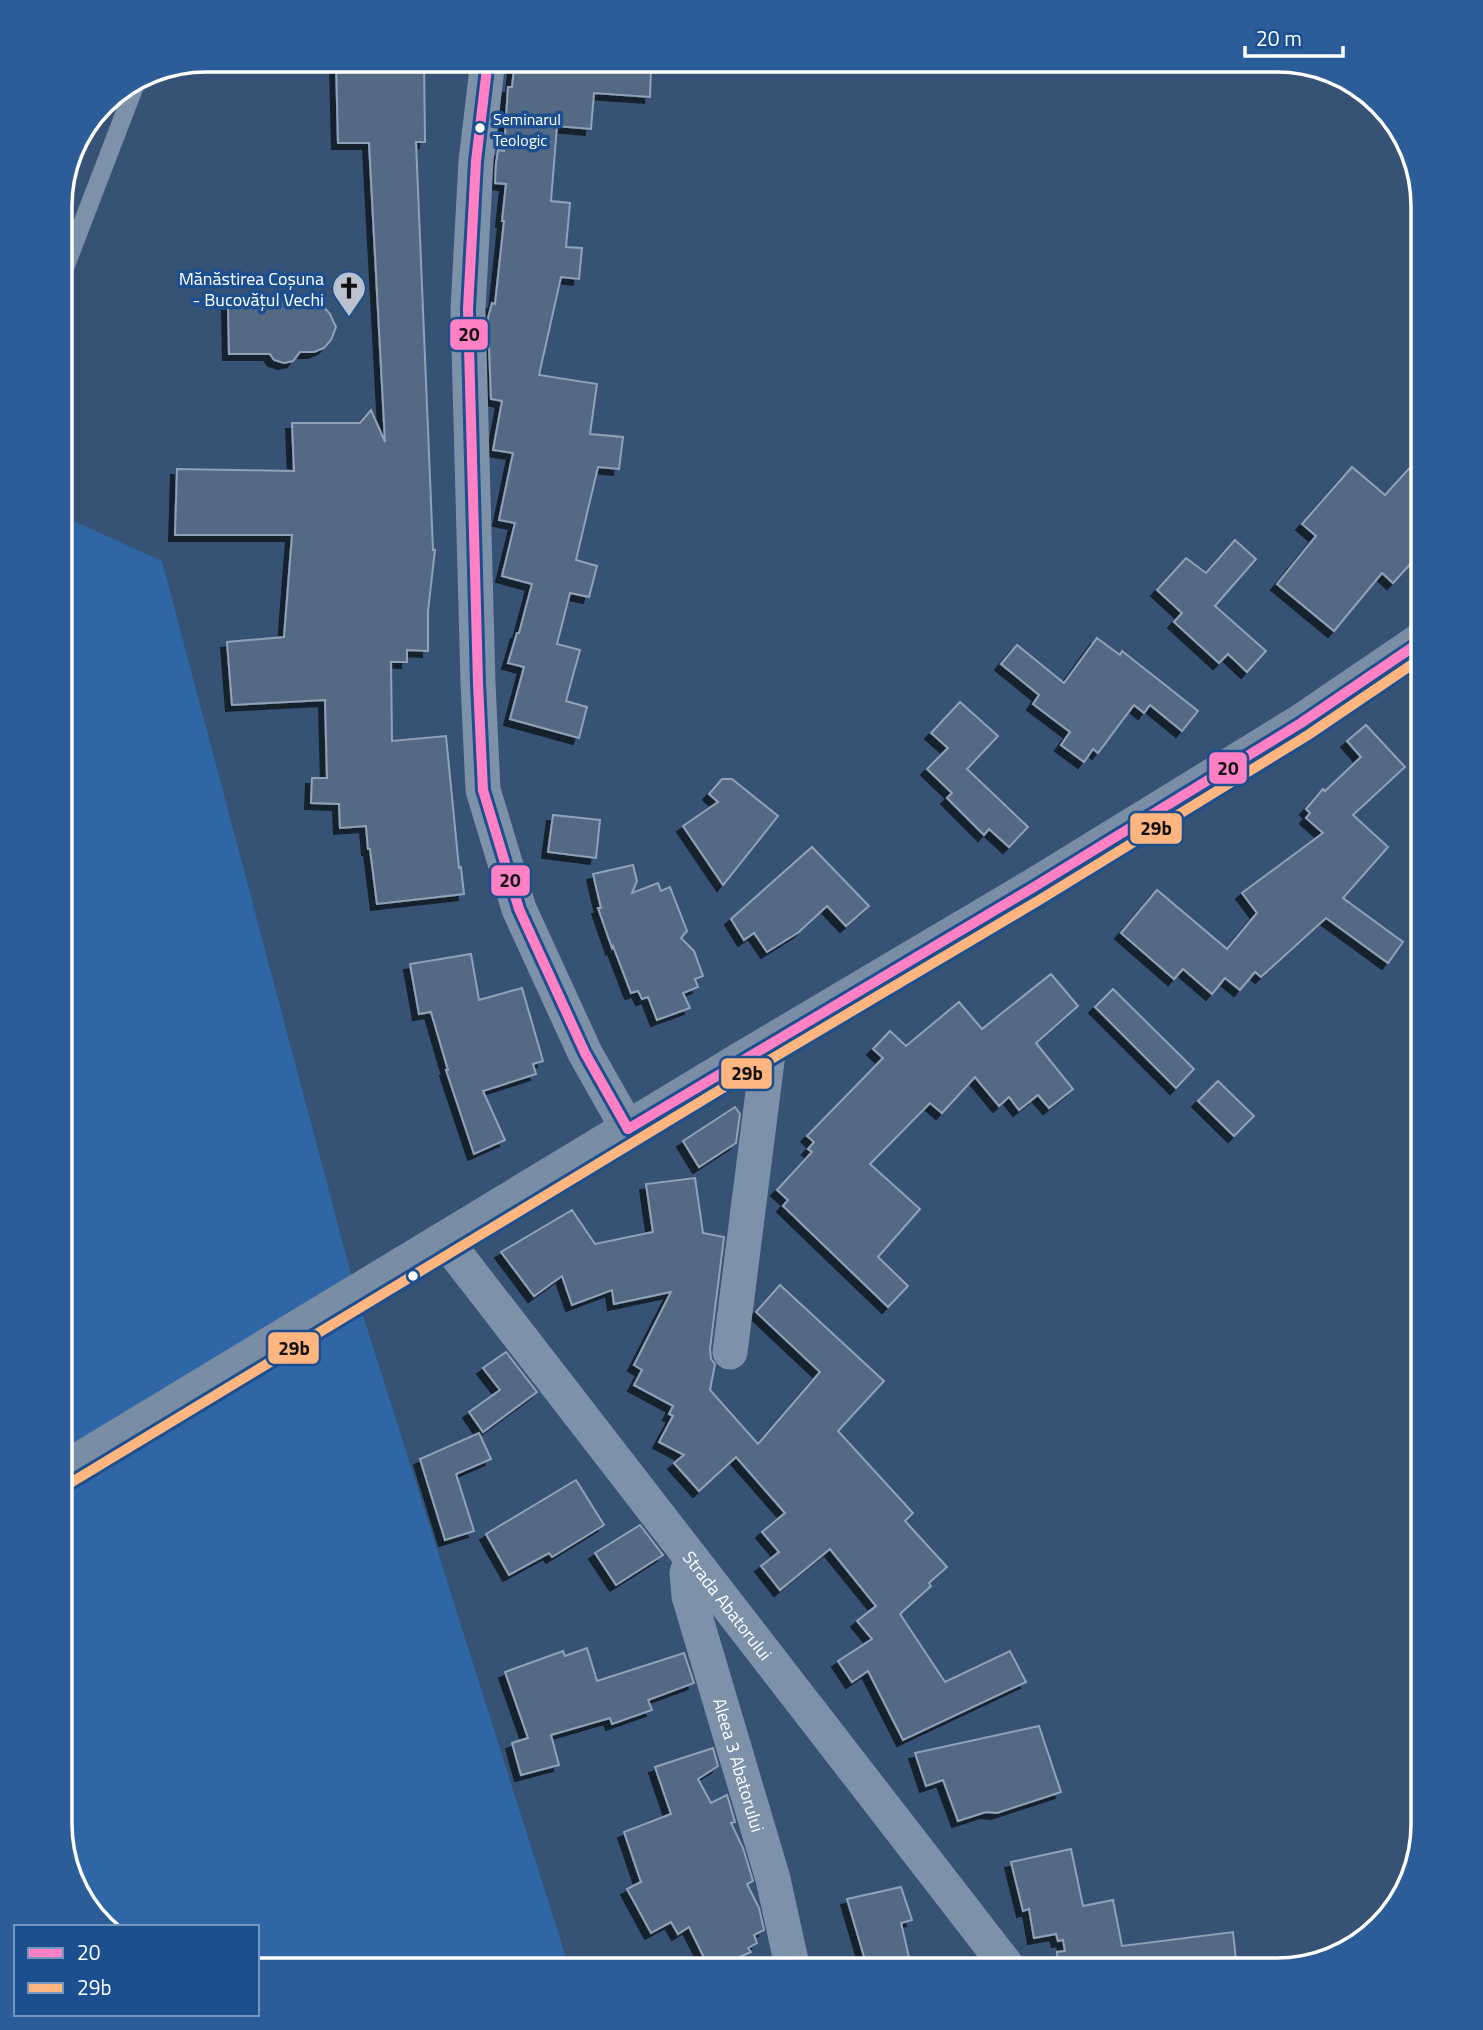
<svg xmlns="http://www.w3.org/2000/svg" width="1483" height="2030" font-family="'Titillium Web',sans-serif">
<defs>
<filter id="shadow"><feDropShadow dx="-6" dy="6" stdDeviation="0" flood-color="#0009"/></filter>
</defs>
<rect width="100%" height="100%" fill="#365274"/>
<path fill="#2f66a5" d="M60 515 162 561 356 1293 570 1970H257V1927H108L79 1898 60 1824Z"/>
<g fill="#526984" stroke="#92a2b6" stroke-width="2" filter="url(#shadow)">
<path d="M336 60H424L425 142H416L433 550H435L428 611V651L407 650V662H391L392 741 446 736 459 868 461 867 464 894 377 904 370 849H368L366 826 340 828 339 804 311 803 312 778H327L325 700 232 705 227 642 284 637 292 535H175L177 469 294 471 292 423H360L371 410 385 442 369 143H338Z"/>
<path d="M515 60H647L646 69H651L650 97 594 93 591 129 557 126 551 201 570 203 566 247 582 248 579 279 561 277 539 375 597 384 590 434 623 437 619 469 598 467 576 560 597 566 589 597 570 593 557 644 580 650 566 701 587 707 579 738 510 719 524 667 508 663 517 633H519L532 584 502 576 515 523 499 520 513 453 493 450 502 401 491 399 488 318 492 303 495 304 504 221H502L506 184 495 183 496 163 498 150 504 151 508 87H512Z"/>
<path d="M285 292 295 295 301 304 314 303 323 306 330 314 336 327 331 340 324 348 314 352H300L293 361 284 363 274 360 270 354H229L228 305 271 303 276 296Z"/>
<path d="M1424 452V549L1393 583 1382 573 1334 631 1277 584 1316 536 1302 524 1352 467 1385 495Z"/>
<path d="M1235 540 1256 559 1215 606 1266 651 1247 672 1228 654 1219 663 1174 622 1182 613 1157 590 1186 558 1206 573Z"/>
<path d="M1097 638 1120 655 1122 651 1198 711 1182 731 1150 705 1144 713 1134 705 1098 753 1093 749 1084 762 1061 745 1070 732 1033 704 1039 695 1001 664 1017 645 1064 683Z"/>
<path d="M960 702 998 736 967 769 1028 827 1009 847 989 829 984 835 947 798 952 793 927 769 948 748 931 733Z"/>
<path d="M1366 725 1405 767 1353 815 1388 847 1343 898 1403 942 1388 963 1326 918 1261 977 1255 972 1240 990 1225 978 1212 994 1183 969 1174 979 1121 933 1157 890 1227 949 1257 913 1242 893 1323 833 1306 818 1310 813 1306 809 1323 789 1325 791 1361 757 1347 741Z"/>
<path d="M722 779H732L778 816 723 885 683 826 718 802 709 794Z"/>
<path d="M553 815 600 820 596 858 548 852Z"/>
<path d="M812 847 869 906 846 926 827 906 799 932 767 952 754 933 744 940 731 919Z"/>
<path d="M633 865 637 881 632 893 658 883 661 891 670 887 687 931 681 938 694 951 703 976 695 979 698 987 683 993 690 1008 657 1020 648 997 642 999 638 991 631 993 613 946 612 948 598 908H601L593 874Z"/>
<path d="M471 954 479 1000 522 988 543 1061 533 1064 536 1074 483 1091 505 1140 474 1154 446 1070H448L431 1012 419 1014 410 964Z"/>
<path d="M1051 974 1078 1006 1036 1043 1073 1089 1049 1108 1038 1095 1019 1110 1009 1097 999 1106 975 1077 942 1113 930 1103 870 1164 920 1209 878 1257 908 1286 888 1307 783 1206 788 1200 777 1190 812 1152 808 1149 814 1142 807 1136 883 1058 873 1049 890 1031 906 1046 959 1002 982 1029Z"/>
<path d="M1113 989 1194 1069 1176 1088 1095 1007Z"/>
<path d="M1218 1081 1254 1116 1234 1136 1198 1101Z"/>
<path d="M735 1107 740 1114 736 1143 699 1167 683 1141Z"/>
<path d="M695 1178 703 1233 724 1237 710 1349 711 1359 715 1364 710 1390 758 1444 820 1372 756 1312 780 1285 884 1381 838 1431 913 1513 905 1521 947 1567 929 1583 931 1586 900 1614 945 1682 1010 1651 1026 1682 903 1740 868 1671 852 1682 838 1661 872 1639 857 1621 876 1606 830 1549 780 1590 761 1566 779 1552 762 1532 785 1513 736 1457 699 1491 674 1463 684 1455 659 1442 673 1416 669 1414 673 1406 634 1385 642 1370 634 1365 671 1292 614 1304 612 1290 572 1305 562 1276 534 1296 501 1252 572 1210 595 1244 653 1232 646 1184Z"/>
<path d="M506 1352 537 1392 483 1432 469 1412 500 1390 483 1368Z"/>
<path d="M479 1433 491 1459 456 1474 474 1531 445 1540 420 1459Z"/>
<path d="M576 1480 604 1525 552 1557 549 1553 509 1575 486 1534Z"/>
<path d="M640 1525 663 1555 616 1585 595 1553Z"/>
<path d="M587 1648 597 1681 684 1653 694 1683 648 1700 652 1710 612 1724 610 1718 551 1735 559 1765 521 1775 512 1743 528 1738 505 1672 563 1651 565 1656Z"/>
<path d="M1039 1726 1061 1792 997 1813 986 1812 958 1821 943 1780 926 1786 915 1753Z"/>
<path d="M713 1748 718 1766 698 1779 711 1803 727 1795 735 1822 731 1823 743 1848 753 1881 747 1884 759 1908 764 1930 754 1935 757 1943 748 1948 751 1952 710 1970 689 1927 678 1934 671 1922 651 1933 627 1889 641 1882 624 1832 671 1814 655 1767Z"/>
<path d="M1071 1849 1083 1906 1113 1900 1122 1946 1233 1932 1236 1960 1159 1970H1058L1057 1952 1065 1951 1063 1940 1058 1941 1056 1934 1034 1938 1029 1909 1023 1911 1011 1862Z"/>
<path d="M901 1887 912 1920 901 1923 912 1970H868L847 1899Z"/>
</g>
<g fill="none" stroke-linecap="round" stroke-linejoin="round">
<path stroke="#7d92a8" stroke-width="18" d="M60 281 138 78"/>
<g stroke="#7d92a8" stroke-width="35">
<path d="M488 60 476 161 468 309 478 683 483 790 519 909 585 1053 628 1129"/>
<path id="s1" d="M445 1240 1010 1970"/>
<path d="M730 1352 769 1045"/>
<path id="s2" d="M692 1559 687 1573 689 1596 773 1879 793 1970"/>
</g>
<path stroke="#798da4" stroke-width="38" d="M60 1473 739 1062 1034 887 1301 723 1423 640"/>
<g stroke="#1b4f8f" stroke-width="16">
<g id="bus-1">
<path d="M488 60 476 161 468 309 478 683 483 790 519 909 585 1053 628 1129"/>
<path d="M628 1129 1034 887 1301 723 1423 640"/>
</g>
</g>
<g stroke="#1b4f8f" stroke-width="16">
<path id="bus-2" d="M67 1485 746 1074 1041 899 1308 735 1423 657"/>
</g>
<use href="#bus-1" stroke="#ff80c5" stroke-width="10"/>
<use href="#bus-2" stroke="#ffb580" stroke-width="10"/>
</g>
<defs>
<g id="church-pin" transform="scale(1.75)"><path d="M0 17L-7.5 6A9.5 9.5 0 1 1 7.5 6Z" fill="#b9c2ce" stroke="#1b4f8f"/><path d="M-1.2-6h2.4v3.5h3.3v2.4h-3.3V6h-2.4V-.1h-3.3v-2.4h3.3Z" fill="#111"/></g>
</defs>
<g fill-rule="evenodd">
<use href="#church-pin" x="349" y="288"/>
</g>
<g fill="#fff" stroke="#1b4f8f" stroke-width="2.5">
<circle cx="480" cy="128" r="6"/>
<circle cx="413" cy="1276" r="6"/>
</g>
<g text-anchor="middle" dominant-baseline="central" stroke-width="7" stroke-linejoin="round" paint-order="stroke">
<g font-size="16" fill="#fff" stroke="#1b4f8f" text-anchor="start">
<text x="493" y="119">Seminarul<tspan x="493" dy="21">Teologic</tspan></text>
</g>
<g font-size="18" fill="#fff" stroke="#1b4f8f" text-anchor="end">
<text x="324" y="278">Mănăstirea Coșuna<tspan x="324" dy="21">- Bucovățul Vechi</tspan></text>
</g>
<g font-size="18" fill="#fff" stroke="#1b4f8f">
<text stroke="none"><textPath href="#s1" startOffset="462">Strada Abatorului</textPath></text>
<text stroke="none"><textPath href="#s2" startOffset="214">Aleea 3 Abatorului</textPath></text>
</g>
</g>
<path d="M0 0H1483V2030H0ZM206 72H1277A134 134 0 0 1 1411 206V1824A134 134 0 0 1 1277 1958H206A134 134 0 0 1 72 1824V206A134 134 0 0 1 206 72Z" fill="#2d5d98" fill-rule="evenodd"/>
<path fill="none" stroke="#fff" stroke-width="3.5" d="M206 72H1277A134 134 0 0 1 1411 206V1824A134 134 0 0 1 1277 1958H206A134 134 0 0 1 72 1824V206A134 134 0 0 1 206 72Z"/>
<g stroke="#1b4f8f" stroke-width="2.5">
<rect x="449" y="318" width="40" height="33" rx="7" fill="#ff80c5"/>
<rect x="1208" y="751" width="40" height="34" rx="7" fill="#ff80c5"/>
<rect x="1129" y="812" width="54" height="33" rx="7" fill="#ffb580"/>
<rect x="490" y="864" width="41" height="33" rx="7" fill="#ff80c5"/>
<rect x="720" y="1057" width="53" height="33" rx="7" fill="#ffb580"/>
<rect x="267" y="1331" width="53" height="34" rx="7" fill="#ffb580"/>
</g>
<g font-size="19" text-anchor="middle" font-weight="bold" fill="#111">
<text x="469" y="341">20</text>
<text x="1228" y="775">20</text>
<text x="1156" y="835">29b</text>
<text x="510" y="887">20</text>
<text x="747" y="1080">29b</text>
<text x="294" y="1355">29b</text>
</g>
<rect x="14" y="1925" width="245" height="91" fill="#1b4f8f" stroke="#7695bc" stroke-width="2"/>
<rect x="28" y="1948" width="35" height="10" fill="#ff80c5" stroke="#7695bc" stroke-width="2"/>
<text x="77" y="1960" font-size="21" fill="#ffffff">20</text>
<rect x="28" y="1983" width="35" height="10" fill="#ffb580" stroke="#7695bc" stroke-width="2"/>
<text x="77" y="1995" font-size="21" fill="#ffffff">29b</text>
<path d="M1245 46v10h98v-10" fill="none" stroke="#ffffff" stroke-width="3.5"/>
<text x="1256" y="46" font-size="21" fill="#ffffff" stroke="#1b4f8f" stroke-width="5" paint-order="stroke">20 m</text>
</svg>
